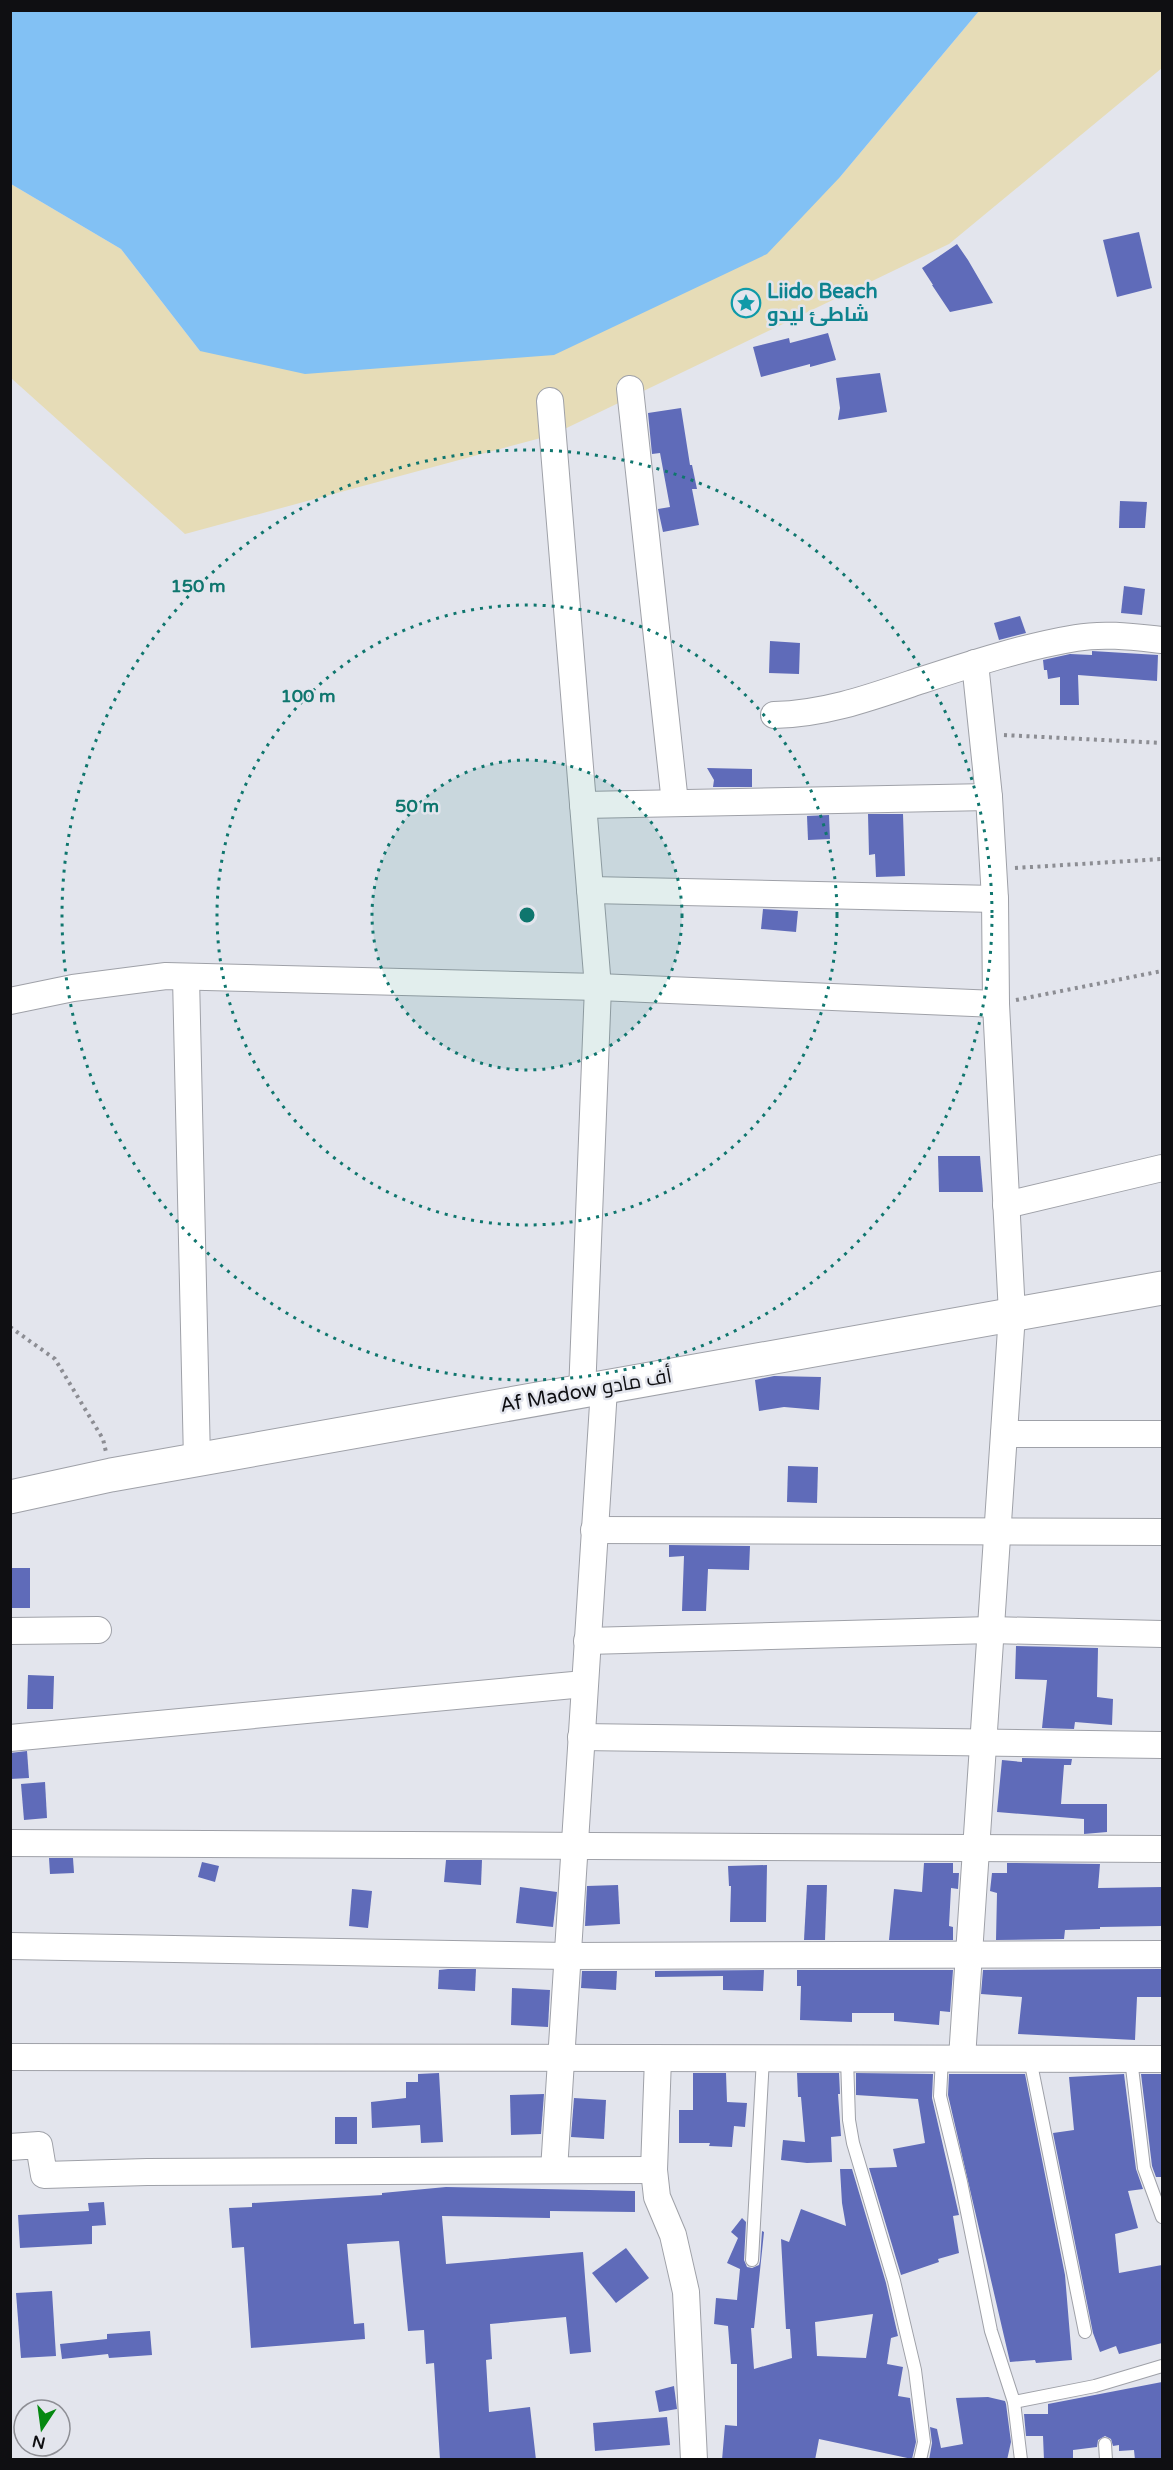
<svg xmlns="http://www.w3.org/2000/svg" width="1173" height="2470" font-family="'Varela Round',Cairo,sans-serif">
<rect width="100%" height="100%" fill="#e3e5ed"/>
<path fill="#e6dcb7" d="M979 11H1162V68L949 244 552 435 185 534 11 378V184L121 249 200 351 840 177Z"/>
<path fill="#82c1f4" d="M11 10H979V11L840 177 767 254 554 355 305 374 200 351 121 249 11 184Z"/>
<g fill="#5f6bb9" fill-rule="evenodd">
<path d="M1139 232 1152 288 1117 297 1103 240Z"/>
<path d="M957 244 968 260 993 303 950 312 932 285H933L922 268Z"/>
<path d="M828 333 836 360 810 367V364L761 377 753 347 789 338 790 343Z"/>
<path d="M880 373 887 412 838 420 840 408 836 378Z"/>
<path d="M681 408 690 465H692L697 489H692L699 525 663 532 658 509 670 507 660 453 652 454 648 413Z"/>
<path d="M1120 501 1147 502 1145 528H1119Z"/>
<path d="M1124 586 1145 589 1142 615 1121 613Z"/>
<path d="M1020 616 1026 633 999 640 994 623Z"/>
<path d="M770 641 800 643 799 674 769 673Z"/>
<path d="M1092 651 1158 655 1157 681 1078 675 1079 705H1060V677L1048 679 1047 670H1044L1043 660 1070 654 1092 655Z"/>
<path d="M707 768 752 769V787H713L714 780Z"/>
<path d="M868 814H903L905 876 876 877 875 854 869 855Z"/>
<path d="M829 815 830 839 808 840 807 816Z"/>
<path d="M763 909 798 911 796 932 761 929Z"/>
<path d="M938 1156H980L983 1192H939Z"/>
<path d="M774 1376 821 1377 819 1410 784 1407 759 1411 755 1380Z"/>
<path d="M788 1466 818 1467 817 1503 787 1502Z"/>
<path d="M669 1545 750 1546 749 1570 708 1569 706 1611H682L684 1556 669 1557Z"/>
<rect x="10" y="1568" width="20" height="40"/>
<path d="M1016 1646 1098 1648 1097 1697 1113 1699 1112 1725 1075 1722 1074 1729 1042 1728 1047 1680 1015 1679Z"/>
<path d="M28 1675 54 1676 53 1709H27Z"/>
<path d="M27 1751 29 1778 10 1779V1753Z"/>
<path d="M1022 1758 1072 1759 1071 1765H1064L1061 1804H1107V1832L1084 1834V1819L997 1812 1002 1760 1022 1762Z"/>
<path d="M45 1782 47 1818 24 1820 21 1784Z"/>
<path d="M49 1858H73L74 1873 50 1874Z"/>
<path d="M446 1860H482L481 1885 444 1882Z"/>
<path d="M202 1862 219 1866 215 1882 198 1877Z"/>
<path d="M924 1863H953V1873H959L958 1889 951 1888 949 1926 953 1927V1940H889L894 1889 922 1892Z"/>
<path d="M1007 1863 1100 1864 1098 1888 1162 1887V1926L1100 1927V1929L1065 1930 1064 1939 996 1940 997 1893 990 1891 992 1873H1007Z"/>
<path d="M767 1865 766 1922H730L731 1886H729L728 1866Z"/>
<path d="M618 1885 620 1924 585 1926 587 1886Z"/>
<path d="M807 1885H827L825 1940H804Z"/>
<path d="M520 1887 557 1892 553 1927 516 1923Z"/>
<path d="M352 1889 372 1891 368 1928 349 1926Z"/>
<path d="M448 1969H476L475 1991 438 1989 439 1970Z"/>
<path d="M1162 1969V1997H1137L1135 2040 1018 2034 1022 1997 981 1994 983 1970Z"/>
<path d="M764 1970 763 1991 723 1990V1976L655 1977V1971Z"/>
<path d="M797 1970H953L950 2012 940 2011 939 2025 894 2021V2013H852V2022L800 2020 801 1986H797Z"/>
<path d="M582 1971H617L616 1990 581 1988Z"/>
<path d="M512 1988 550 1990 548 2027 511 2025Z"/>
<path d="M439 2073 443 2142 421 2143 420 2125 372 2128 371 2102 406 2098V2082H418V2074Z"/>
<path d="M693 2073H726L727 2102 747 2103 745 2127 734 2126 732 2147 709 2146 710 2143H679V2110H693Z"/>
<path d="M797 2073H839L840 2094H838L841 2136 831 2137 832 2162 807 2163 781 2160 783 2140 805 2142 801 2097H798Z"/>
<path d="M856 2073 933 2074 932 2098 959 2215 953 2216 959 2253 938 2259 939 2262 901 2275 869 2168 897 2167 893 2149 925 2143 918 2099 856 2095Z"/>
<path d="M949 2074H1025L1065 2275 1072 2360 1036 2363 1035 2360 1010 2362 948 2095Z"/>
<path d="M1124 2074 1136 2169 1143 2189 1128 2191 1138 2228 1115 2234 1119 2273 1162 2265V2343L1119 2354 1116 2346 1100 2352 1093 2333 1053 2133 1074 2130 1069 2077Z"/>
<path d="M1141 2074H1162V2177H1156L1152 2166Z"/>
<path d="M544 2094 541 2134 511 2135 510 2095Z"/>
<path d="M574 2098 606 2100 604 2139 571 2137Z"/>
<rect x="335" y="2117" width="22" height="27"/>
<path d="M840 2169H852L886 2283 898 2336 891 2338 887 2364 903 2367 898 2396 910 2398 916 2442 912 2459 819 2439 815 2460H722L725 2425 737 2426V2364H731L728 2326 714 2324 716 2298 737 2300 740 2269 727 2263 738 2238 731 2232 742 2218 746 2222 744 2260 747 2267 752 2268 759 2265 760 2261 762 2231 764 2232 754 2328H751L754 2369 792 2358 790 2329H786L781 2239 789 2242 801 2209 846 2226 842 2203ZM873 2314 866 2358 817 2356 815 2322Z"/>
<path d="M446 2187 635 2191V2212L550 2211V2218L442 2216 446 2264 583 2252 591 2352 570 2354 566 2317 490 2324 492 2359 486 2360 489 2412 530 2407 536 2460H440L434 2363 426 2364 424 2330 408 2331 399 2241 347 2244 354 2324 364 2323 365 2339 251 2348 244 2247 232 2248 229 2208 252 2207V2203L382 2195V2193Z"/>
<path d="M104 2202 106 2225 92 2226V2244L20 2248 18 2215 89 2211 88 2203Z"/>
<path d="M626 2248 649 2278 616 2303 592 2273Z"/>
<path d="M52 2291 56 2356 21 2358 16 2293Z"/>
<path d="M150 2331 152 2355 109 2358 108 2354 62 2359 60 2344 107 2339V2334Z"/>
<path d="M1162 2382V2460H1135L1134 2450 1119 2451V2445L1113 2446 1111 2439 1105 2436 1098 2440 1097 2447 1073 2450V2460H1044L1043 2436H1026L1024 2414H1048V2404Z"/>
<path d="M674 2386 677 2409 659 2412 655 2391Z"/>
<path d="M988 2397 1005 2401 1006 2404 1011 2442 1007 2460H929L932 2443 930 2427 937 2429 941 2448 963 2444 956 2398Z"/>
<path d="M667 2417 670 2445 595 2451 593 2423Z"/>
</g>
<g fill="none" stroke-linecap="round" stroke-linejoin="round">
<g stroke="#9fa1a8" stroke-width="14">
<g id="lane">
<path d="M847 2058 849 2120 853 2143 894 2281 915 2370 924 2442 920 2460"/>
<path d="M942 2058 940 2096 961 2182 991 2331 1014 2402 1021 2460"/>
<path d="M1030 2059 1085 2332"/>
<path d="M1131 2059 1144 2168 1162 2217"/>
<path d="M752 2260 763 2058"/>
<path d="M1014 2402 1095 2386 1162 2366"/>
<path d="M1105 2444 1106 2460"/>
</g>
</g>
<g stroke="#9fa1a8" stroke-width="28">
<g id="street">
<path d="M630 389 675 803"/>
<path d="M550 401 598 987 582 1393"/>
<path d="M774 715C824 714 869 698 916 682 968 665 1022 647 1076 638 1104 633 1134 637 1162 640"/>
<path d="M583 805 989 797"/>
<path d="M590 890 995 899"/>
<path d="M186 977 197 1460"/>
<path d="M10 1001 73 988 166 976 598 987 996 1004"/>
<path d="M1006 1205 1162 1168"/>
<path d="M1004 1434H1162"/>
<path d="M594 1530 1162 1532"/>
<path d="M10 1631 98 1630"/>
<path d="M587 1641 991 1630 1162 1634"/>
<path d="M581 1737 1162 1745"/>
<path d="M10 1738 584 1684"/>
<path d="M10 1843 1162 1849"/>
<path d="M10 1946 567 1956 1162 1954"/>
<path d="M10 2057 1162 2059"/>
<path d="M658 2058 654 2170 657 2197 673 2235 686 2292 694 2460"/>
<path d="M962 2058 1012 1314 996 1004 995 899 989 797 975 663"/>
<path d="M10 2147 39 2145 44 2175 147 2172 654 2170"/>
<path d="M554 2170 604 1389"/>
</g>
</g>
<g stroke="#9fa1a8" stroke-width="35">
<path id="secondary" d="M10 1497 111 1475 1162 1288"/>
</g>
<g stroke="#8c8d93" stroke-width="4" stroke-dasharray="3 4.5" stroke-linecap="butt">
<path d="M1004 735 1162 743"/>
<path d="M1015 868 1162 859"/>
<path d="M1016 1000 1162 971"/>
<path d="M10 1327 55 1359 103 1439 106 1452"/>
</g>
<use href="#lane" stroke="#fff" stroke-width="12"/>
<use href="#street" stroke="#fff" stroke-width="26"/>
<use href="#secondary" stroke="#fff" stroke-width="33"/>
</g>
<circle cx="527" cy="915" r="155" fill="#0f766e" fill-opacity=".12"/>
<g fill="none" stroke="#0f766e" stroke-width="3" stroke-dasharray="3 6">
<circle cx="527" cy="915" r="155"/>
<circle cx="527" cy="915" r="310"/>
<circle cx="527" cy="915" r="465"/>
</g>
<defs>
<g id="sight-ring" transform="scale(1.5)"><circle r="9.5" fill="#e3e5ed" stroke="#0f9aa8" stroke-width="1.5"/><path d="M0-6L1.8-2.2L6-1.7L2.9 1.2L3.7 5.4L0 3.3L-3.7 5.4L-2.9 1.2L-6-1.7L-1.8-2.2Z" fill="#0f9aa8"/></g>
</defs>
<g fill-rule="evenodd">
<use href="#sight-ring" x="746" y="303"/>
</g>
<g text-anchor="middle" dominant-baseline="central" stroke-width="5" stroke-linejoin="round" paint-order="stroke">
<g font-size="20" font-weight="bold" fill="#0d838f" stroke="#e3e5ed" text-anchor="start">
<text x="767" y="292">Liido Beach<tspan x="767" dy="23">شاطئ ليدو</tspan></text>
</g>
<g font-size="20" fill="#0f0f12" stroke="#e3e5ed">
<text transform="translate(586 1391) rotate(-10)">Af Madow أف مادو</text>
</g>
</g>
<circle cx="527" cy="915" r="9" fill="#0f766e" stroke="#e3e5ed" stroke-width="3"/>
<g font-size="18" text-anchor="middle" font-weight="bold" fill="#0f766e" stroke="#e3e5ed" stroke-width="5" stroke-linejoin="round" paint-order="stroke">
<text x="198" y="592">150 m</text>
<text x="308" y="702">100 m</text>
<text x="417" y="812">50 m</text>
</g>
<rect width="1173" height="2470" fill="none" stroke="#0f0f12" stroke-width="24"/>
<g transform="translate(42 2428) rotate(193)"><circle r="28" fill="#e3e5ed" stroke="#8e8f95" stroke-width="1.5"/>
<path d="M0-4.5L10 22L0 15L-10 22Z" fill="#058810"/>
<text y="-9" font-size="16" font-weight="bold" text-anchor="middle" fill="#0f0f12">N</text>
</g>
</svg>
